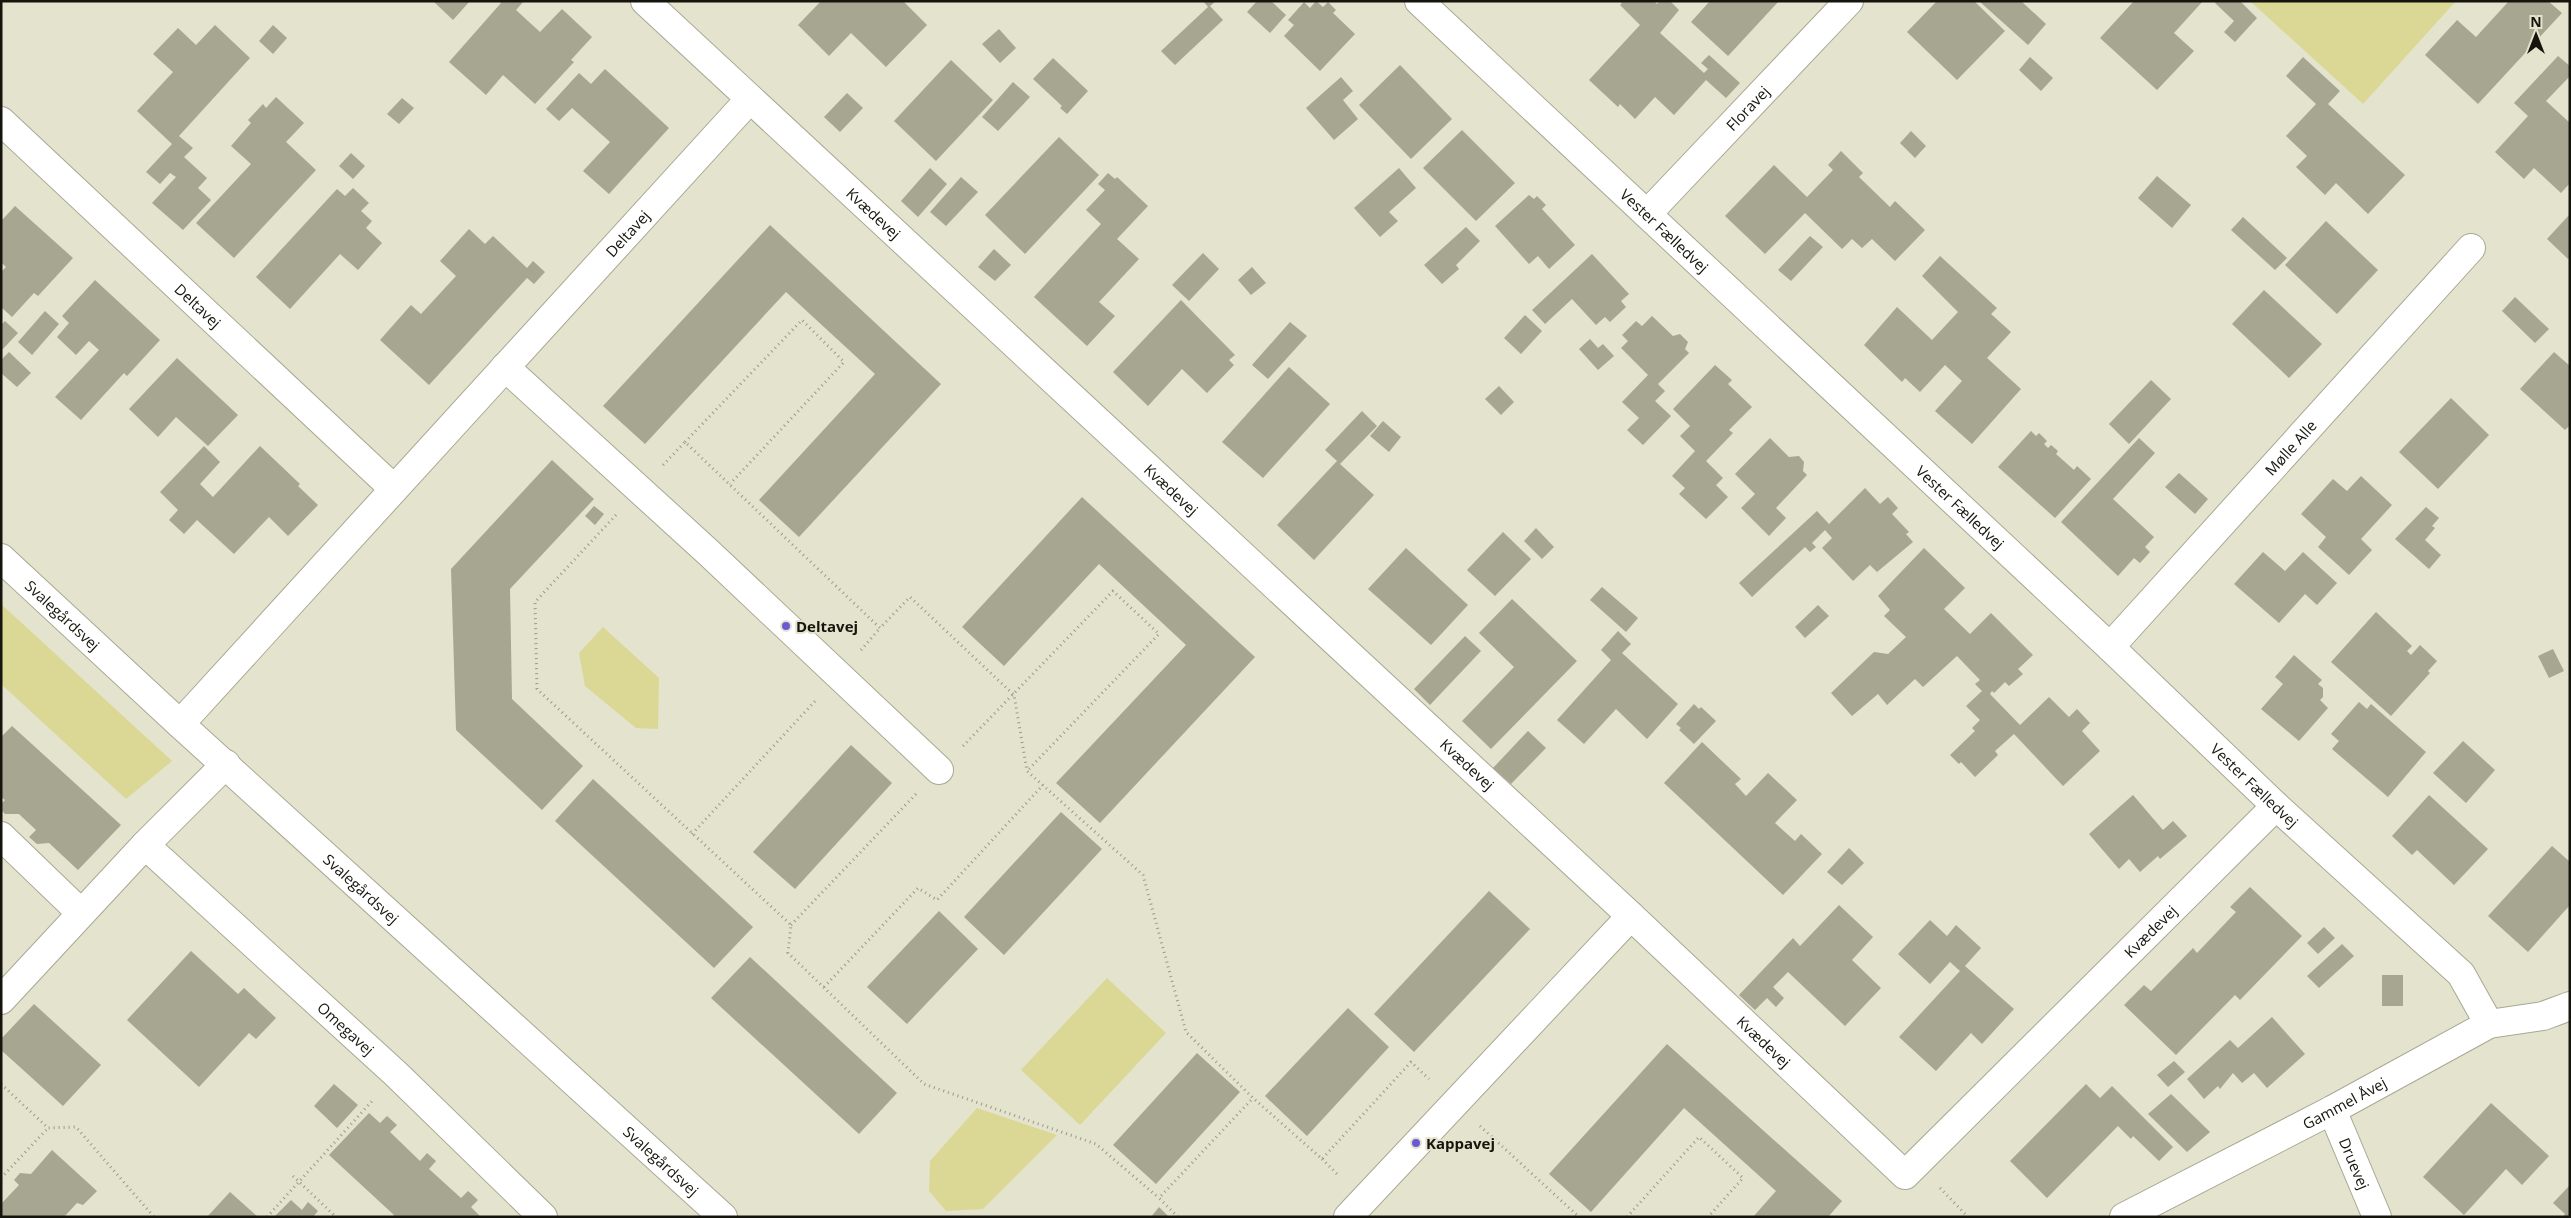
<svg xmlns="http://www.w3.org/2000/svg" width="2571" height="1218" font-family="'Open Sans',sans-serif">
<rect width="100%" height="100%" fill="#e4e3cd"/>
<g fill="#dbd895">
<path d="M2250 1H2456L2363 104Z"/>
<path d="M1 604 172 761 126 799 1 684Z"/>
<path d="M603 627 659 678 658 729 636 728 585 686 579 653Z"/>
<path d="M1107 978 1166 1033 1080 1125 1021 1070Z"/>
<path d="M977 1108 1057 1135 983 1209 946 1211 929 1191 930 1161Z"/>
</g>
<g fill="#a6a691">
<path d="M433 1H470L453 20Z"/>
<path d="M499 1H524L516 10 540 32 562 9 592 37 571 60 574 62 535 104 503 75 486 95 449 62 501 3Z"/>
<path d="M821 1H903L927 25 886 67 851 33 829 56 798 25Z"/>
<path d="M1203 1H1216L1210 6 1223 20 1175 65 1161 51 1208 7Z"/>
<path d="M1257 1H1271L1286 15 1270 33 1247 12Z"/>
<path d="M1316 1 1323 7 1328 2 1336 10 1333 13 1355 34 1320 71 1284 36 1294 25 1288 20 1304 2 1310 8Z"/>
<path d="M1619 1H1654L1657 4 1660 1H1670L1679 10 1660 33 1704 73 1708 69 1701 63 1709 55 1740 83 1726 98 1706 80 1674 115 1655 97 1635 119 1620 104 1618 107 1589 80 1640 25 1620 5 1622 3Z"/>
<path d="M1710 1H1779L1728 56 1691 22Z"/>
<path d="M1937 1H1974L2005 31 1957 80 1907 32Z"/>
<path d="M1979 1H2021L2046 24 2028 45Z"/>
<path d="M2134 1H2203L2174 33 2194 51 2157 90 2100 38Z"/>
<path d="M2217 1H2240L2257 18 2235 42 2224 32 2234 21 2215 3Z"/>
<path d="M2509 1H2548L2562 13 2478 104 2425 55 2457 20 2476 37Z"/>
<path d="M215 25 250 58 179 136 193 148 184 157 207 178 198 188 211 200 183 230 152 203 176 177 170 173 160 184 146 172 172 144 137 111 173 72 153 54 178 28 196 45Z"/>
<path d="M273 25 287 38 273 54 259 41Z"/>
<path d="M999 29 1016 48 1000 63 982 44Z"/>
<path d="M2558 56 2570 66V76L2546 101 2570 123V183L2561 193 2534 168 2524 179 2495 152 2528 116 2514 103Z"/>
<path d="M2030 57 2053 78 2041 91 2019 70Z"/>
<path d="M2303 57 2340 91 2328 104 2405 175 2368 214 2336 183 2325 195 2296 167 2307 156 2286 136 2316 104 2286 76Z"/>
<path d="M1053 58 1088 91 1067 114 1060 108 1062 106 1033 79Z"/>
<path d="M951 60 993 100 936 161 894 121Z"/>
<path d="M1400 65 1452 119 1411 159 1359 105Z"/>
<path d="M605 69 669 128 609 194 583 171 610 142 572 108 559 121 546 109 579 73 591 84Z"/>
<path d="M1341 77 1353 91 1343 100 1358 119 1334 140 1306 108Z"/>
<path d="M1013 82 1030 97 998 131 982 117Z"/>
<path d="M847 93 863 108 840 132 824 117Z"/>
<path d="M276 97 304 123 286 142 316 170 234 258 196 223 251 164 231 146 251 123 248 120 263 104 266 108Z"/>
<path d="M402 98 414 108 399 124 387 114Z"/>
<path d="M1462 130 1515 183 1476 221 1423 168Z"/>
<path d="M1911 131 1926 146 1915 158 1900 143Z"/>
<path d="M1059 137 1099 175 1025 254 985 215Z"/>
<path d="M1841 151 1863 173 1859 177 1890 207 1895 201 1925 230 1895 261 1872 239 1862 248 1852 239 1842 249 1805 213 1765 254 1725 216 1774 165 1807 197 1833 170 1828 165Z"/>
<path d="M351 153 365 166 353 179 339 166Z"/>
<path d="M930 168 947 184 918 217 901 201Z"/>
<path d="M1399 168 1416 188 1389 212 1398 221 1380 237 1354 208Z"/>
<path d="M1108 173 1115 179 1117 177 1148 206 1117 239 1139 259 1099 302 1115 316 1087 346 1034 297 1101 224 1086 210 1105 190 1098 184Z"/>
<path d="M2157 176 2191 205 2172 228 2138 198Z"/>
<path d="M961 177 978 192 946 226 930 212Z"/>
<path d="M353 188 369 203 361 211 372 221 366 228 382 243 358 270 340 254 290 309 256 277 337 189 345 196Z"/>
<path d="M1529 195 1534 199 1537 196 1546 205 1542 209 1575 245 1549 269 1538 256 1529 264 1495 226Z"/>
<path d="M15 206 73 258 38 296 34 293 12 317 1 307V272L6 267 1 262V218L3 219Z"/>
<path d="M2570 214V257L2568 259 2547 239Z"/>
<path d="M2243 217 2287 258 2275 270 2231 230Z"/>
<path d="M2326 221 2378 270 2337 314 2285 265Z"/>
<path d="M770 225 941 384 799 537 759 500 875 374 786 292 645 444 603 406Z"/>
<path d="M1466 227 1480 241 1456 265 1459 269 1442 284 1424 265Z"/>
<path d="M469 229 485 244 493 236 527 268 533 261 545 272 534 284 527 278 429 385 380 340 411 305 421 314 456 276 440 261Z"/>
<path d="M1810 236 1823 247 1791 281 1778 270Z"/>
<path d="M994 249 1011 265 995 281 978 267Z"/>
<path d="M1203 253 1219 269 1189 301 1172 285Z"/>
<path d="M1592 254 1629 294 1621 301 1626 307 1610 322 1605 317 1596 325 1572 299 1545 324 1532 310Z"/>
<path d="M1940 256 1997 308 1991 314 2011 332 1987 358 2021 389 1972 444 1935 411 1962 381 1945 365 1920 392 1905 378 1902 382 1864 345 1897 307 1932 340 1958 312 1922 276Z"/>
<path d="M1252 267 1266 283 1251 295 1238 280Z"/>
<path d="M95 280 160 340 127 376 124 373 81 420 55 397 99 350 89 341 76 355 57 337 69 323 62 316Z"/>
<path d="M2264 290 2322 344 2289 378 2232 324Z"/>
<path d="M2515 297 2549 329 2535 343 2502 311Z"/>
<path d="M1181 300 1235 355 1229 360 1234 365 1207 393 1182 369 1148 406 1113 372Z"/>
<path d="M45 311 59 324 32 355 18 342Z"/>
<path d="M1525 315 1542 331 1521 354 1504 338Z"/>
<path d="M1652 316 1673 336 1680 334 1688 342 1685 349 1689 353 1658 384 1665 391 1655 401 1671 416 1643 445 1627 430 1639 418 1622 402 1648 375 1621 348 1628 341 1622 335 1636 321 1642 326Z"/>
<path d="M5 321 18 333 1 351V325Z"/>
<path d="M1290 322 1307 336 1268 379 1252 365Z"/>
<path d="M1590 339 1598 348 1603 344 1614 356 1598 370 1579 349Z"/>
<path d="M9 352 31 373 17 387 1 373V360Z"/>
<path d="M2554 352 2570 366V425L2565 430 2520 389Z"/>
<path d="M177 358 238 415 208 446 176 417 158 437 129 409Z"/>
<path d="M1715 365 1732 380 1728 384 1752 407 1729 430 1733 433 1706 461 1723 478 1716 485 1728 497 1706 519 1679 494 1685 488 1672 476 1695 451 1680 436 1690 426 1673 409Z"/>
<path d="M1289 367 1330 404 1263 478 1222 442Z"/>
<path d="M2151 380 2171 399 2129 444 2109 424Z"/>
<path d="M1499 386 1514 402 1501 415 1485 399Z"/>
<path d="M2451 398 2489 435 2438 489 2399 452Z"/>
<path d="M1362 411 1377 426 1340 464 1374 495 1314 560 1277 525 1337 461 1325 450Z"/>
<path d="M1383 421 1401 437 1389 452 1370 436Z"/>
<path d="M2031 431 2036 436 2039 433 2047 441 2044 444 2048 448 2051 445 2058 451 2056 454 2074 470 2077 466 2091 479 2055 518 1998 467Z"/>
<path d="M1770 438 1789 457 1799 456 1804 462 1803 471 1807 475 1776 508 1786 518 1769 536 1741 508 1755 494 1735 474Z"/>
<path d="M2139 438 2155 453 2113 499 2154 537 2145 547 2150 552 2140 563 2134 558 2118 576 2061 522Z"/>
<path d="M204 446 220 462 200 484 213 497 260 446 300 484 298 486 318 505 288 536 269 517 234 554 197 520 184 534 169 520 178 510 160 492Z"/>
<path d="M552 460 594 499 510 589 512 699 583 766 542 810 456 730 451 569Z"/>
<path d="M2179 473 2208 499 2195 514 2165 487Z"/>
<path d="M2361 476 2392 505 2361 539 2372 550 2349 575 2318 547 2326 537 2301 514 2333 479 2347 491Z"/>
<path d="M1865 488 1880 504 1888 497 1898 508 1892 514 1909 532 1906 534 1913 542 1877 572 1870 565 1853 581 1822 548 1832 538 1825 530 1812 543 1816 547 1810 552 1805 547 1752 597 1739 583 1817 511 1829 524Z"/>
<path d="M1082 497 1255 657 1100 823 1056 783 1186 645 1099 564 1004 666 962 627Z"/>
<path d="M594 506 604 514 595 525 585 516Z"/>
<path d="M2426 507 2439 518 2432 526 2435 528 2425 540 2441 555 2429 569 2395 539Z"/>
<path d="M1536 528 1554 547 1542 559 1524 541Z"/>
<path d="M1503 532 1531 559 1495 596 1467 570Z"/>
<path d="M1406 548 1468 605 1431 645 1368 589Z"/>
<path d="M1924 548 1965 588 1944 609 1970 634 1991 613 2033 655 2018 669 2023 674 2009 686 2005 682 1994 693 1992 691 1990 694 2020 725 2049 697 2069 717 2077 709 2090 723 2082 731 2100 751 2063 786 2014 734 1995 751 1998 755 1975 777 1961 762 1959 764 1950 755 1975 731 1972 728 1980 720 1966 706 1982 691 1975 684 1980 680 1957 656 1923 687 1915 679 1887 705 1878 694 1852 716 1831 693 1874 652 1888 654 1906 637 1884 616 1890 610 1878 596Z"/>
<path d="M2263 552 2285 571 2303 552 2337 583 2317 605 2305 594 2279 623 2234 584Z"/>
<path d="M1602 587 1638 618 1626 632 1590 600Z"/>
<path d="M1512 599 1577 661 1491 749 1462 721 1514 667 1479 633Z"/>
<path d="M1818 605 1829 616 1805 638 1795 627Z"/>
<path d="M2376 612 2412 646 2407 651 2411 655 2420 645 2437 661 2428 671 2430 673 2391 716 2331 662Z"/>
<path d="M1618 631 1631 644 1622 653 1678 704 1647 739 1616 709 1584 744 1557 720 1611 660 1601 650Z"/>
<path d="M1465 636 1481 651 1430 705 1414 689Z"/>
<path d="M2553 649 2564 671 2549 678 2538 656Z"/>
<path d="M2294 655 2322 680 2318 684 2323 688V697L2320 700 2328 708 2299 741 2261 709 2283 684 2275 677Z"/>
<path d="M2359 702 2367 709 2371 704 2426 752 2388 797 2332 749 2339 741 2331 734Z"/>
<path d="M1694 704 1699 709 1701 707 1716 721 1694 744 1679 730 1681 728 1676 724Z"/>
<path d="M12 726 121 825 78 870 49 843 37 844 29 837 36 830 19 814H5L1 810V804L5 800 1 797V737Z"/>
<path d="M1528 731 1546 748 1511 784 1493 768Z"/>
<path d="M2463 741 2495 770 2466 803 2433 773Z"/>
<path d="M1702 742 1741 779 1735 784 1746 796 1768 773 1797 800 1775 823 1795 841 1801 834 1822 854 1783 895 1664 783Z"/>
<path d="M851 745 892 783 795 889 753 852Z"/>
<path d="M593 779 753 927 714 968 555 821Z"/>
<path d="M2133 795 2163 830 2173 821 2187 836 2160 859 2158 856 2140 872 2129 859 2119 869 2089 834Z"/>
<path d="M2429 795 2488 849 2454 885 2417 850 2412 855 2392 836Z"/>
<path d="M1061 812 1102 849 1004 955 964 917Z"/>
<path d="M2552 846 2570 862V905L2528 952 2488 916Z"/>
<path d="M1849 848 1864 863 1842 885 1827 872Z"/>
<path d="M2250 887 2302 936 2240 1000 2235 995 2176 1055 2124 1005 2144 985 2151 991 2193 948 2197 953 2236 912 2230 907Z"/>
<path d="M1489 891 1530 929 1414 1052 1374 1014Z"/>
<path d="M1839 905 1873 937 1852 960 1881 988 1845 1026 1788 972 1773 987 1784 998 1776 1007 1767 998 1755 1010 1739 995 1793 938 1800 946Z"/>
<path d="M939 911 978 949 907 1024 867 987Z"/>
<path d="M1930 920 1947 936 1956 925 1981 948 1965 966 2014 1009 1982 1044 1971 1033 1936 1071 1899 1037 1960 971 1950 962 1930 984 1898 954Z"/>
<path d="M2324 927 2335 938 2318 954 2307 943Z"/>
<path d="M2342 944 2354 956 2319 988 2307 976Z"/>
<path d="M191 951 238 994 244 988 276 1018 256 1039 249 1033 199 1087 127 1020Z"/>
<path d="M750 957 897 1093 859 1134 711 998Z"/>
<rect x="2382" y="975" width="21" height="31"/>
<path d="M34 1004 101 1065 63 1106 1 1050V1039Z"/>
<path d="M1348 1008 1389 1047 1307 1136 1265 1096Z"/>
<path d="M2272 1017 2305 1054 2267 1088 2254 1073 2242 1083 2233 1073 2220 1089 2218 1086 2204 1099 2187 1079 2230 1040 2238 1048Z"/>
<path d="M1667 1044 1842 1201 1828 1217H1753L1776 1191 1684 1108 1591 1212 1549 1174Z"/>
<path d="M1197 1053 1240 1092 1156 1184 1113 1145Z"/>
<path d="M2174 1061 2185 1072 2168 1087 2157 1075Z"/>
<path d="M334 1084 358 1105 337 1128 314 1106Z"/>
<path d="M2086 1084 2100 1098 2112 1086 2173 1147 2159 1161 2133 1136 2131 1139 2118 1126 2047 1198 2010 1161Z"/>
<path d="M2171 1094 2210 1132 2187 1152 2148 1114Z"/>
<path d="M2491 1103 2549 1156 2522 1185 2506 1169 2464 1215 2423 1177Z"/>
<path d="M369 1113 380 1123 387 1116 397 1125 390 1132 420 1161 427 1153 436 1161 429 1169 461 1198 468 1191 478 1200 471 1207 481 1217H393L394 1215 329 1155Z"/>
<path d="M52 1150 97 1191 83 1205 77 1203 64 1217H1V1204L19 1185 14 1180 20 1173 31 1174Z"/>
<path d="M2570 1185V1217H2563L2565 1214 2553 1203Z"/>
<path d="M230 1192 258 1217H207Z"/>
<path d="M291 1200 302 1210 308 1202 318 1211 313 1217H274Z"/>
<path d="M1159 1207 1169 1217H1151Z"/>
</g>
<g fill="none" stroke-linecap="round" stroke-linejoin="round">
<g stroke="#a9a893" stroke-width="30">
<g id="street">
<path id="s1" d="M645 1 1631 916 1905 1175 2276 806"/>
<path id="s2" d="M1419 1 2110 647 2276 806 2461 974 2489 1024"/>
<path id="s3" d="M1 121 394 489"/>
<path id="s4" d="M1647 214 1849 1"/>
<path d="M505 367 709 553 939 770"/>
<path id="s5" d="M2110 647 2471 248"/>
<path id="s6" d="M180 724 749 100"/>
<path d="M1 836 81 913"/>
<path id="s7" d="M145 845 396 1074 543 1217"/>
<path d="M1 1000 145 845 226 764"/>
<path id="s8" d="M2332 1110 2377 1217"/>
<path d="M1348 1217 1631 916"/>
<path id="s9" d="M2124 1217 2332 1110 2489 1024 2543 1016 2570 1006"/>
</g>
</g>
<g stroke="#a9a893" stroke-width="30">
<g id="secondary">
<path id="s10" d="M1 558 180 724 723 1217"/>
</g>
</g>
<g stroke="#9b9a89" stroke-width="3" stroke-dasharray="1 4" stroke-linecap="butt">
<path d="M685 442 802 320 844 362 730 484"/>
<path d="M663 465 685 442 880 628 910 597 1014 695 1027 771 1143 875 1186 1032 1253 1098 1322 1159 1411 1062 1429 1079"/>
<path d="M616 515 535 602 537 689 791 925 788 953 924 1084 1096 1144 1159 1198"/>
<path d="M861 650 880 628"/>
<path d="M963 746 1113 591 1159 634 1027 771"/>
<path d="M692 834 817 699"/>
<path d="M791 925 916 794"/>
<path d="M824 987 918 888 937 900 1043 785"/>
<path d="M1 1084 48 1128 76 1127 154 1217"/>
<path d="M1480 1126 1579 1217"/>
<path d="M1322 1159 1339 1176"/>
<path d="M293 1176 336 1217"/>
<path d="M1 1178 48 1128"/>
<path d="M1940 1188 1968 1217"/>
<path d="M267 1217 373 1100"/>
<path d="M1178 1217 1159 1198 1253 1098"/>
<path d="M1627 1217 1699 1137 1743 1178 1708 1217"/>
</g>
<use href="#street" stroke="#fff" stroke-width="28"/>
<use href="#secondary" stroke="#fff" stroke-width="28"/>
</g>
<g fill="#6c5ad4" stroke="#e4e3cd" stroke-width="2">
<circle cx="786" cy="626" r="5"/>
<circle cx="1416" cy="1143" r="5"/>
</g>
<g text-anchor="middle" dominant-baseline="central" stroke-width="4" stroke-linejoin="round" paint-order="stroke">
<g font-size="15" fill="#16150d" stroke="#e4e3cd">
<text stroke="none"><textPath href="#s4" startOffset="146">Floravej</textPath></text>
<text stroke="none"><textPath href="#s1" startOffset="312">Kvædevej</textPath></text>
<text stroke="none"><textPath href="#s2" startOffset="336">Vester Fælledvej</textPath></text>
<text stroke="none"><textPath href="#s6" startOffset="664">Deltavej</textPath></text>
<text stroke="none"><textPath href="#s3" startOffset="270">Deltavej</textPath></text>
<text stroke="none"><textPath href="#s5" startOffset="269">Mølle Alle</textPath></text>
<text stroke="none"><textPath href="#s1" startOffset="718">Kvædevej</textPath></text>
<text stroke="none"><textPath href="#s2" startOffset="741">Vester Fælledvej</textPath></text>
<text stroke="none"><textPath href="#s10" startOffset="84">Svalegårdsvej</textPath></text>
<text stroke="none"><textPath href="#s1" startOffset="1122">Kvædevej</textPath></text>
<text stroke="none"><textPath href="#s2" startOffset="1146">Vester Fælledvej</textPath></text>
<text stroke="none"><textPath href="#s10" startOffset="489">Svalegårdsvej</textPath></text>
<text stroke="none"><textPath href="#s1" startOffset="2068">Kvædevej</textPath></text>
<text stroke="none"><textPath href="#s7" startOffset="272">Omegavej</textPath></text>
<text stroke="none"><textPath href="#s1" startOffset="1528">Kvædevej</textPath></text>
<text stroke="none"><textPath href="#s9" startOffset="248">Gammel Åvej</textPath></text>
<text stroke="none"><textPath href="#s10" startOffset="894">Svalegårdsvej</textPath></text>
<text stroke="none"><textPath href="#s8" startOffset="58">Druevej</textPath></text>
</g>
<g font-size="15" font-weight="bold" fill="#16150d" stroke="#e4e3cd" text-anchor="start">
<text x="796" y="626">Deltavej</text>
<text x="1426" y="1143">Kappavej</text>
</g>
</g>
<rect width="2571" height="1218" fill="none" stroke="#16150d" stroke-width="5"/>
<g transform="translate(2536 35)" stroke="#e4e3cd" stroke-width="4" paint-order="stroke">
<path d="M0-4L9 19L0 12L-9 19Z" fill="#16150d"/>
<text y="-8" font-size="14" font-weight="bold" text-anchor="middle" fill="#16150d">N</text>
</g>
</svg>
